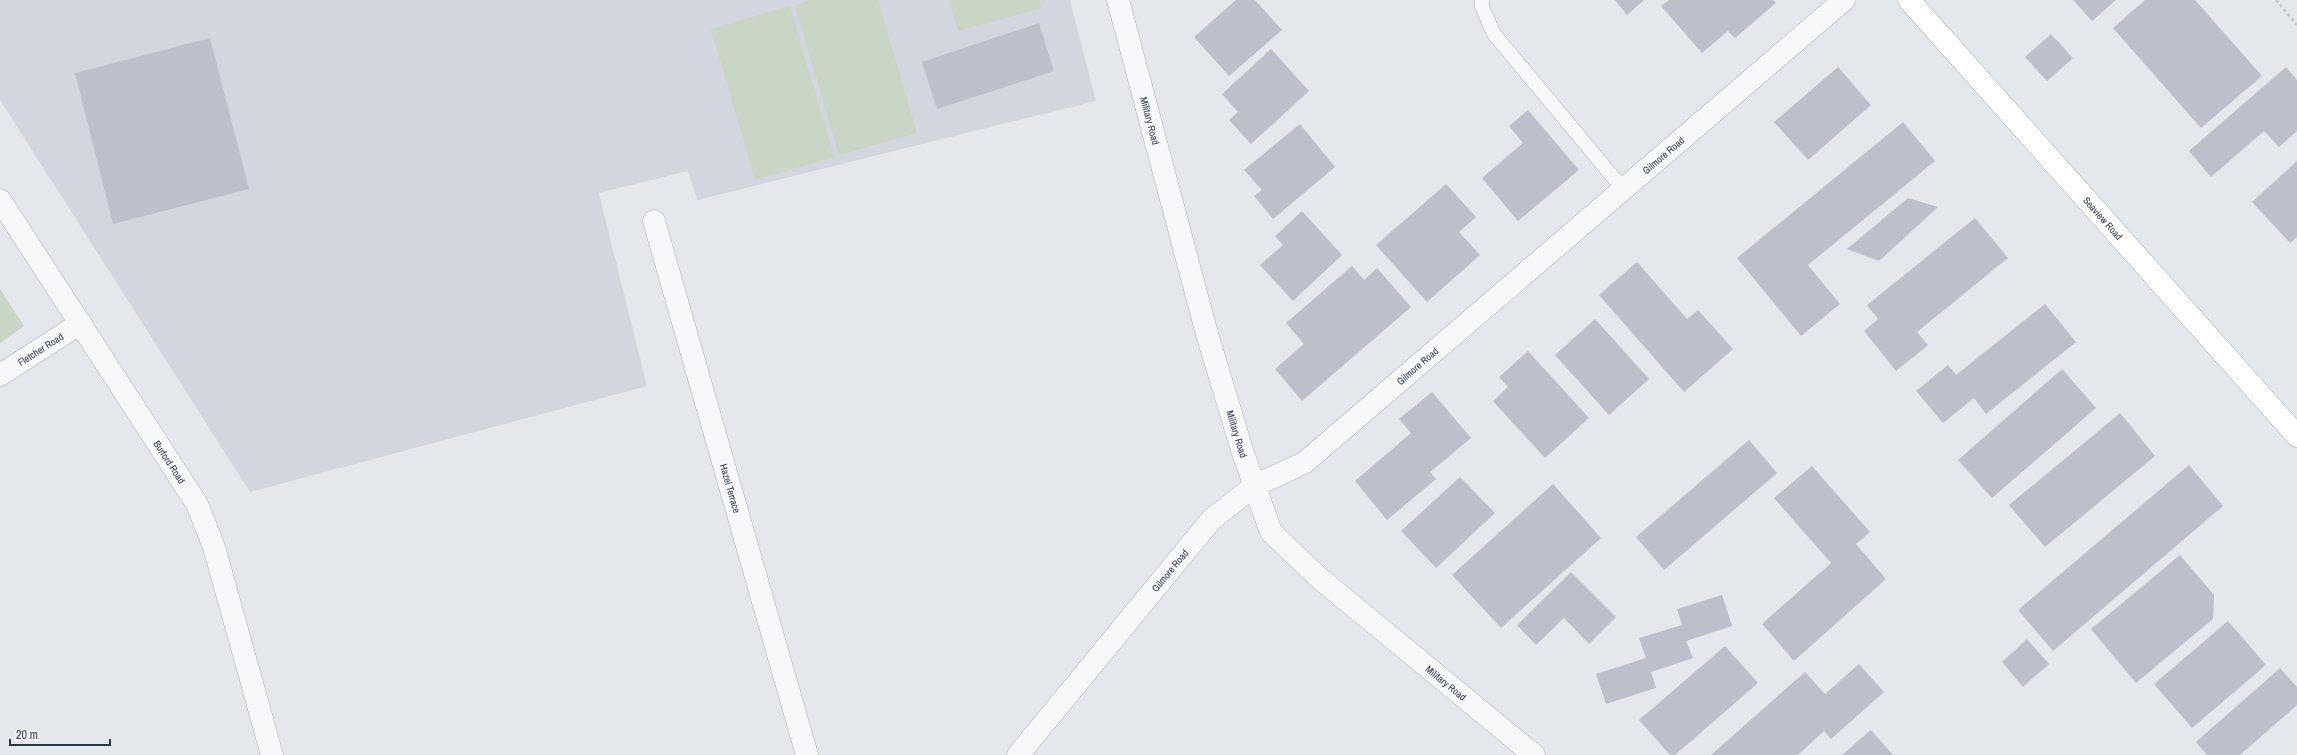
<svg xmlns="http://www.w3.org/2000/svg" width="2297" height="755" font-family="'Archivo Narrow',sans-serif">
<rect width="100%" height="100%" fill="#e4e7ec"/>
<path fill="#d2d6de" d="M0 0H1070L1096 101 697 200 688 171 599 193 647 386 250 492 0 100Z"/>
<g fill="#c9d6c5">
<path d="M811 0H878L917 133 839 155 795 5Z"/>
<path d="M949 0H1040L1042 8 958 31Z"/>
<path d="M790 6 834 157 755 180 711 29Z"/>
<path d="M0 289 24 326 0 343Z"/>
</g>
<g fill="#bbc0ca">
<path d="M1236 0H1255L1282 30 1229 76 1194 37Z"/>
<path d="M1615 0H1644L1627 15Z"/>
<path d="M1669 0H1773L1776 3 1735 38 1728 31 1702 53 1661 6Z"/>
<path d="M2073 0H2116L2092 21Z"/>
<path d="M2145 0H2195L2262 76 2201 128 2113 28Z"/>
<path d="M1039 23 1054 71 937 109 922 62Z"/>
<path d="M2051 34 2073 58 2047 81 2025 57Z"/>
<path d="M210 38 249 189 113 224 75 73Z"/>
<path d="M1271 49 1309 91 1251 144 1229 120 1238 112 1222 94Z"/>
<path d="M1838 67 1871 105 1808 160 1774 122Z"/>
<path d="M2286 67 2297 80V131L2279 147 2264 131 2211 177 2189 151Z"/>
<path d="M1528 110 1579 170 1518 221 1482 178 1523 143 1509 126Z"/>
<path d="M1903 122 1935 161 1808 265 1840 304 1801 336 1737 258Z"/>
<path d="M1300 124 1335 167 1273 219 1254 196 1262 190 1244 170Z"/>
<path d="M2297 161V237L2290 243 2252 202Z"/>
<path d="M1446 184 1476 217 1459 232 1480 255 1427 302 1376 245Z"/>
<path d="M1908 198 1938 207 1879 261 1847 249Z"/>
<path d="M1302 211 1342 255 1293 301 1260 265 1283 245 1275 236Z"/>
<path d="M1975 218 2008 258 1917 332 1928 345 1896 371 1864 331 1878 319 1867 305Z"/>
<path d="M1637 262 1687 319 1698 310 1733 349 1684 392 1599 295Z"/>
<path d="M1352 266 1364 280 1377 268 1411 307 1302 401 1275 369 1304 344 1286 323Z"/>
<path d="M2045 304 2076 342 1986 414 1974 398 1943 423 1916 391 1948 365 1956 375Z"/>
<path d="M1595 319 1649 379 1609 415 1555 355Z"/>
<path d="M1528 351 1589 418 1545 458 1493 401 1508 387 1499 377Z"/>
<path d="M2062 369 2096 408 1992 498 1958 460Z"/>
<path d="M1432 392 1471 438 1430 472 1436 479 1387 520 1355 481 1411 433 1399 419Z"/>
<path d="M2120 413 2155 456 2045 547 2009 505Z"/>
<path d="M1749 440 1777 473 1664 570 1636 537Z"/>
<path d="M2189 465 2223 506 2053 651 2018 610Z"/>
<path d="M1812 466 1870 532 1856 544 1886 579 1794 661 1762 624 1831 563 1774 498Z"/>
<path d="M1460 477 1495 513 1436 568 1401 531Z"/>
<path d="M1553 484 1601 538 1501 628 1452 575Z"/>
<path d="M2180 555 2214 595 2213 619 2136 683 2091 629Z"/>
<path d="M1571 572 1616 617 1589 644 1564 618 1536 645 1517 625Z"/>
<path d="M1722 595 1732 626 1686 641 1693 658 1651 672 1656 688 1606 704 1596 674 1646 658 1639 638 1682 625 1677 609Z"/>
<path d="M2228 621 2266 665 2192 728 2154 684Z"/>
<path d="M2027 639 2049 664 2023 687 2002 662Z"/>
<path d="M1725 646 1758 683 1675 755H1670L1639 720Z"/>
<path d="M1859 664 1884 692 1831 739 1824 731 1798 755H1711L1805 672 1825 694Z"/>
<path d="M2280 668 2297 687V705L2240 755H2207L2196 742Z"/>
<path d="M1871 730 1893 755H1842Z"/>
</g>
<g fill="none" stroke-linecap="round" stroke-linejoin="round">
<g stroke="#a9aeb7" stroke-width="15">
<path id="service" d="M1482 0V7L1494 34 1623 189"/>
</g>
<g stroke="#a9aeb7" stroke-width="23">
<g id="minor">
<path id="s1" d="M1118 0 1207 334 1242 450 1271 532 1318 577 1534 755"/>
<path id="s2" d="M0 200 197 504 214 547 272 755"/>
<path id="s3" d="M654 221 807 755"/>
<path id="s4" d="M0 375 81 323"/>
<path id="s5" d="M1018 755 1212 519 1256 485 1304 463 1844 0"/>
</g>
</g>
<g stroke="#a9aeb7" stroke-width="23">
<g id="secondary">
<path id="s6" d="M1909 0 2297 436"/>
</g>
</g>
<path stroke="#c2c5cb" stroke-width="2.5" stroke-dasharray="3 3" stroke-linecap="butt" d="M2276 0 2297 25"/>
<use href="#service" stroke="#f7f8fa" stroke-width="14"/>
<use href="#minor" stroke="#f7f8fa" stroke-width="22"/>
<use href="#secondary" stroke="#fff" stroke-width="22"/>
</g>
<g text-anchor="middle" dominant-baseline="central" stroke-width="3" stroke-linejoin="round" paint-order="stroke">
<g font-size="10" fill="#2b3445" stroke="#f4f6f9">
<text stroke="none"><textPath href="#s1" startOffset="125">Military Road</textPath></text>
<text stroke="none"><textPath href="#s5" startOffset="887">Gilmore Road</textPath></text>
<text stroke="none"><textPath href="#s6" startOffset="292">Seaview Road</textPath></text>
<text stroke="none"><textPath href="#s4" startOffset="48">Fletcher Road</textPath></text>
<text stroke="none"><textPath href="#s5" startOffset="563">Gilmore Road</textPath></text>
<text stroke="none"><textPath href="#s1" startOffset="450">Military Road</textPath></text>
<text stroke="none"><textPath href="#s2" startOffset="312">Burford Road</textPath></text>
<text stroke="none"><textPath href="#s3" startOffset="278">Hazel Terrace</textPath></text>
<text stroke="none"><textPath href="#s5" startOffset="239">Gilmore Road</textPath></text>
<text stroke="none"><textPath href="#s1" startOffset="785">Military Road</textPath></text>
</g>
</g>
<path d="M10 739v6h100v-6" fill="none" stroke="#2b3445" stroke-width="2"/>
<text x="16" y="739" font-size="12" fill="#2b3445" stroke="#f4f6f9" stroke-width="3" paint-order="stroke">20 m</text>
</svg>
